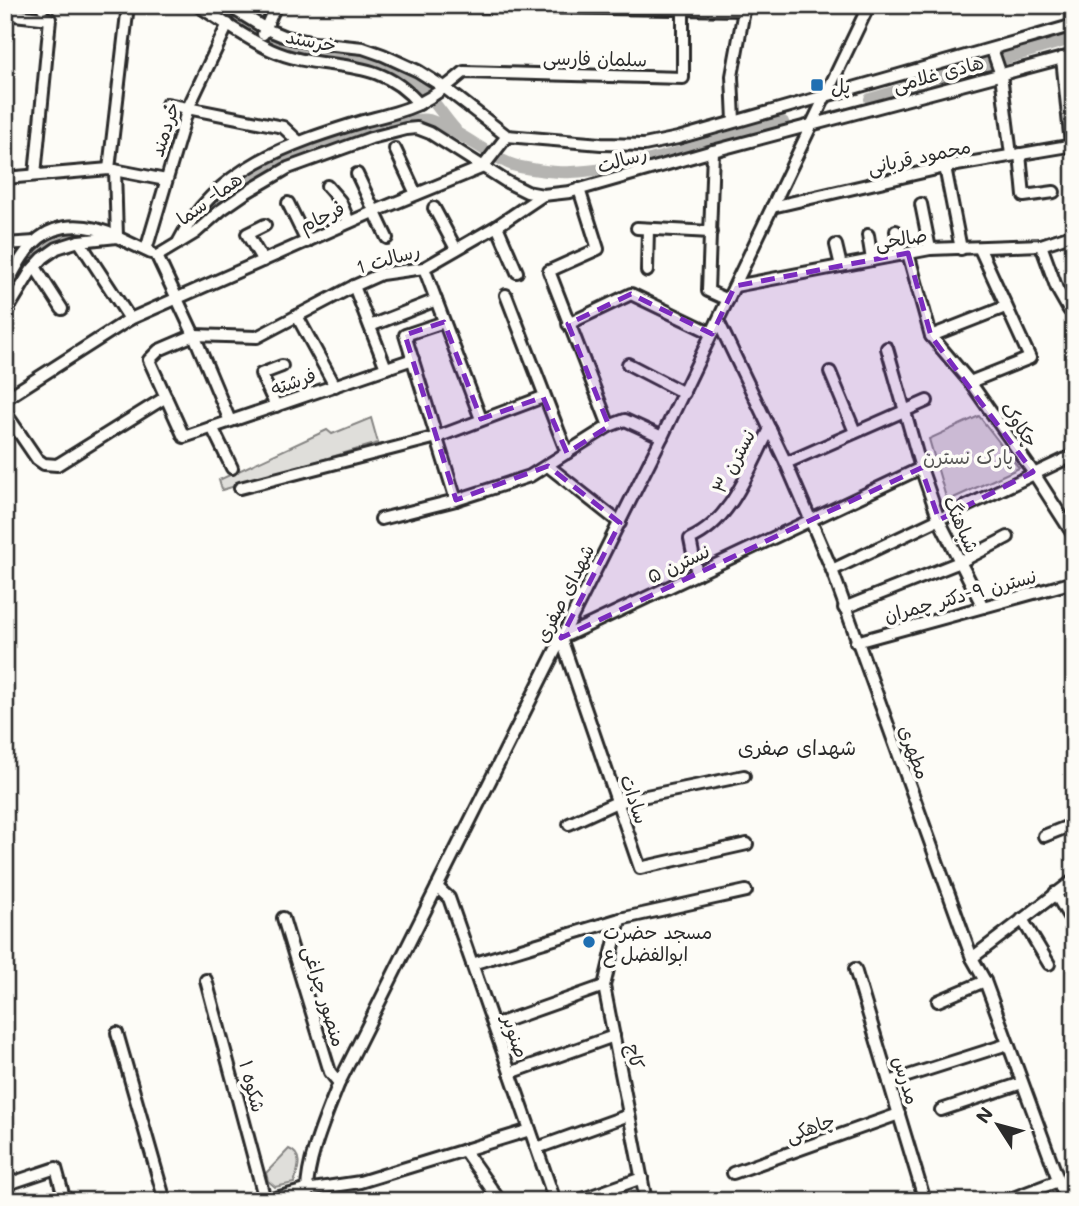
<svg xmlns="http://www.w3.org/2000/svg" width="1079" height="1206" font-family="Mali,'Playpen Sans Arabic',sans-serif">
<rect width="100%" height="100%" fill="#fdfcf7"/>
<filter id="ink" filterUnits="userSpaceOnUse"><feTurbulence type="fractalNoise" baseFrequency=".0143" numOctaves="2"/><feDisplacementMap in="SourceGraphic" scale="14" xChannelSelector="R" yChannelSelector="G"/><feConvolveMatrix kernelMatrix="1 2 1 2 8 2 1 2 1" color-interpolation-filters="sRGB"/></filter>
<g filter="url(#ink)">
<g fill="#dfdeda" stroke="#858482" stroke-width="2">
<path d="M979 416 1019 468 947 501 929 439Z"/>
<path d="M371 418 378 443 222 490 219 480 327 430 332 434Z"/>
<path d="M289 1149C304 1155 298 1170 294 1183L275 1187 268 1181 266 1173Z"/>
</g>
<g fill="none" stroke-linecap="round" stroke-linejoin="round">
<g stroke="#b5b4b1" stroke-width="12">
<path d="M211 5C234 19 255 38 281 46 327 60 382 53 420 87 433 98 443 116 455 129"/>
<path d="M870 99 1074 38"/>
<path d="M191 227C215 204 243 182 272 167 295 154 408 114 429 120 458 130 481 150 508 163 520 169 558 173 571 172 640 169 717 140 783 122"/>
<path d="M5 301C21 275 35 240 67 231 77 229 91 233 101 234"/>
</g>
<g stroke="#2b2b2b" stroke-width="16">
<g id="minor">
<path d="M197 5C221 20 245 38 271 50 323 74 376 52 419 104"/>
<path d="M227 5 266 29 283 36 314 43 363 48 383 55 418 71 445 88 507 136 601 144 644 145 678 138 1074 25"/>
<path d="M393 5 743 10"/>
<path d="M43 8V5"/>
<path d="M5 14 50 19 35 175"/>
<path d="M263 34 276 5"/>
<path d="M992 49 1001 75 1011 155"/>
<path d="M1062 58 1071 145"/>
<path d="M167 104 283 127 298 141"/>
<path d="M734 121 732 76 745 5"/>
<path d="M395 149 416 194"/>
<path d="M713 151 708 291 728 300"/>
<path d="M1020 154 1024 196 1054 192"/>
<path d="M483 167 507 136"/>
<path d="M945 167 961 249"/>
<path d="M109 169 128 5"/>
<path d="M115 170 117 237"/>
<path d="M357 174 387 238"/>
<path d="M5 178 109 169 166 180"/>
<path d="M327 186 340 201 349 222"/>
<path d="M579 189 598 249 549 271 609 426"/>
<path d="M288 203 307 242"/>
<path d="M921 204 930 249"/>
<path d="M772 207 945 167 1074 145"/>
<path d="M434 208 456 249"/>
<path d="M497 226 517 272"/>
<path d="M637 228 711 232"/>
<path d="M896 231 900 255"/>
<path d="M868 235 872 260"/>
<path d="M79 241 130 319"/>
<path d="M179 241C215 168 291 143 363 121 382 116 403 112 420 103 436 95 450 84 464 72L683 78V10"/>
<path d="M5 244 35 242"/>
<path d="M836 245 841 266"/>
<path d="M1041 245 1057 289 1069 310"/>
<path d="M146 250 188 108 228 24"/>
<path d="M908 253 931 336 970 382 1033 472 1074 536"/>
<path d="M157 256 195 233 221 210 247 192 288 168 371 138 406 129 417 128 430 133 507 182 527 192 543 195 570 192 713 151 1074 55"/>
<path d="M157 256 194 335 230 421"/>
<path d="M263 261 247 234 265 225"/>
<path d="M35 267 62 309"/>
<path d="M424 268 481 419"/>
<path d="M647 271 648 229"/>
<path d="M354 286 386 368"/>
<path d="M735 286 930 249 1041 245 1074 234"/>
<path d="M5 287C14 272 23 252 36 241 59 220 92 224 117 237"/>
<path d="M506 295 567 453"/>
<path d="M5 314 31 271 43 258 57 248 79 241 117 237 151 253"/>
<path d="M297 316 335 386"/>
<path d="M718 321 786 463 832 570 972 958 985 981 1066 1201"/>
<path d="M444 322 405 335 456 500"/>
<path d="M568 324 631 294 712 333"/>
<path d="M370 326 436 300"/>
<path d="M931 336 1005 307"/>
<path d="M887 348 921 468 939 520 983 607"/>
<path d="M413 359 184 437 149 360 159 350 194 335 257 337 354 286 381 274 424 268 497 226 543 195"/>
<path d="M628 364 684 393"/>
<path d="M830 372 855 432"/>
<path d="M970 382 1030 358 980 249"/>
<path d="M5 399 130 319 373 212 483 167"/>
<path d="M276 406 261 374 282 366"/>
<path d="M5 412 37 459 44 464 57 465 166 397"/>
<path d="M212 427 232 468"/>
<path d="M786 463 927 401"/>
<path d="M548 466 620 523"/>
<path d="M240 488 437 437 543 397"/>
<path d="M381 519 456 500 530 476 609 426 625 420 662 437"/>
<path d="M832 570 1074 455"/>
<path d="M697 574 690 539C732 521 749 468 770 429"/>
<path d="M844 608 960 562 1008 537"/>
<path d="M856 642 1074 582"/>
<path d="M569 824 617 802 744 776"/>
<path d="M1044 836 1074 824"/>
<path d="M747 844 640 868 561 638 921 468"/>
<path d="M437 887 449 898 555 1201"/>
<path d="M1055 893 1074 925"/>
<path d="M283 918 330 1072 339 1083"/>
<path d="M620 919 604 986 646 1201"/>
<path d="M1022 919 1049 964"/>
<path d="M972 958 1074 880"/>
<path d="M472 964 620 919 746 891"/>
<path d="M855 969 925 1201"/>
<path d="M206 980 265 1200"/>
<path d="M938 1001 985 981"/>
<path d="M494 1025 604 986"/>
<path d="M117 1033 165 1201"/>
<path d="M510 1073 614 1036"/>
<path d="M889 1082 1008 1044"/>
<path d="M941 1110 1022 1083"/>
<path d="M537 1148 629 1115"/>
<path d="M464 1150 500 1201"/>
<path d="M733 1173 899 1114"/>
<path d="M5 1185 56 1168 65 1201"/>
<path d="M264 1201 306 1190 360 1182 530 1130"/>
<path d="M308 1201C302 1170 327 1113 339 1083L662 437 869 5"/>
<path d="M577 1201 642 1178"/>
<path d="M1005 1201 1058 1181"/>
</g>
</g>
<use href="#minor" stroke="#fdfcf7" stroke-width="10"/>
</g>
</g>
<path fill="#7b2cbf" fill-opacity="0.2" stroke="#7b2cbf" stroke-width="5" stroke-dasharray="14 9" stroke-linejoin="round" d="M908 253 931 336 1033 472 939 520 921 468 561 638 620 523 548 466 456 500 405 335 444 322 481 419 543 397 567 453 609 426 568 324 631 294 712 334 735 286Z"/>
<g fill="#1f6fb2" stroke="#fdfcf7" stroke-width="2.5">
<rect x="810" y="78" width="14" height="14" rx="3.5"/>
<circle cx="589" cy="942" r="7"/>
</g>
<g text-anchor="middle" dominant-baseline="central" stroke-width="7" stroke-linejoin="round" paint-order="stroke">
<g font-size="19" fill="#2b2b2b" stroke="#fdfcf7">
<text transform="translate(311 40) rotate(11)">خرسند</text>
<text transform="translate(595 58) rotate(1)">سلمان فارسی</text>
<text transform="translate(938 73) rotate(-15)">هادی غلامی</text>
<text transform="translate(164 129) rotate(-72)">خردمند</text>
<text transform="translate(919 156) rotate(-12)">محمود قربانی</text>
<text transform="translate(622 159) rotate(-16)">رسالت</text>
<text transform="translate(209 198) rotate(-36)">هما- سما</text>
<text transform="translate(322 216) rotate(-24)">فرجام</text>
<text transform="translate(901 238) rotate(-9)">صالحی</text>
<text transform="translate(388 258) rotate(-16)">رسالت 1</text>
<text transform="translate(293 381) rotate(-19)">فرشته</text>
<text transform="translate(1020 424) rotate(55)">چکاوک</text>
<text transform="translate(733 461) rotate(-62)">نسترن ۳</text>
<text transform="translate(962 524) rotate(66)">شباهنگ</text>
<text transform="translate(678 563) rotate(-25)">نسترن ۵</text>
<text transform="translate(564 593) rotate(-63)">شهدای صفری</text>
<text transform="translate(960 595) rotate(-15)">نسترن ۹-دکتر چمران</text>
<text transform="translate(915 752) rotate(70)">مطهری</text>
<text transform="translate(635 799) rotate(71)">سادات</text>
<text transform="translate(325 996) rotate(73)">منصور چراغی</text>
<text transform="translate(516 1036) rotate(71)">صنوبر</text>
<text transform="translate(636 1056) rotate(79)">کاج</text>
<text transform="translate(907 1080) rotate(73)">مدرس</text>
<text transform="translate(253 1086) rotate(75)">شکوه ۱</text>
<text transform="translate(810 1127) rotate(-20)">چاهکی</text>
</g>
<g font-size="19" fill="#2b2b2b" stroke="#fdfcf7" text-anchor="start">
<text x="831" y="85">پل</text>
<text x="603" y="931">مسجد حضرت<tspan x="603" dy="22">ابوالفضل ع</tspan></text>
</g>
<g font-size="19" fill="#585857" stroke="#fdfcf7">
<text x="968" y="456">پارک نسترن</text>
</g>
<g font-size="21" fill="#2b2b2b" stroke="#fdfcf7">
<text x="797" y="746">شهدای صفری</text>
</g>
</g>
<rect width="1079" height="1206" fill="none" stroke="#fdfcf7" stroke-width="28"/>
<rect x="14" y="14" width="1051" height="1178" fill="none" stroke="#2b2b2b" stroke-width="2.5" filter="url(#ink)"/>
<g transform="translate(998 1125) rotate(306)" stroke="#fdfcf7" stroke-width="5" paint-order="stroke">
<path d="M0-5L12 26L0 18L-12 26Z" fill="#2b2b2b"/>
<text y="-10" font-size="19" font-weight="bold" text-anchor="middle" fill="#2b2b2b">N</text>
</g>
</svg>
